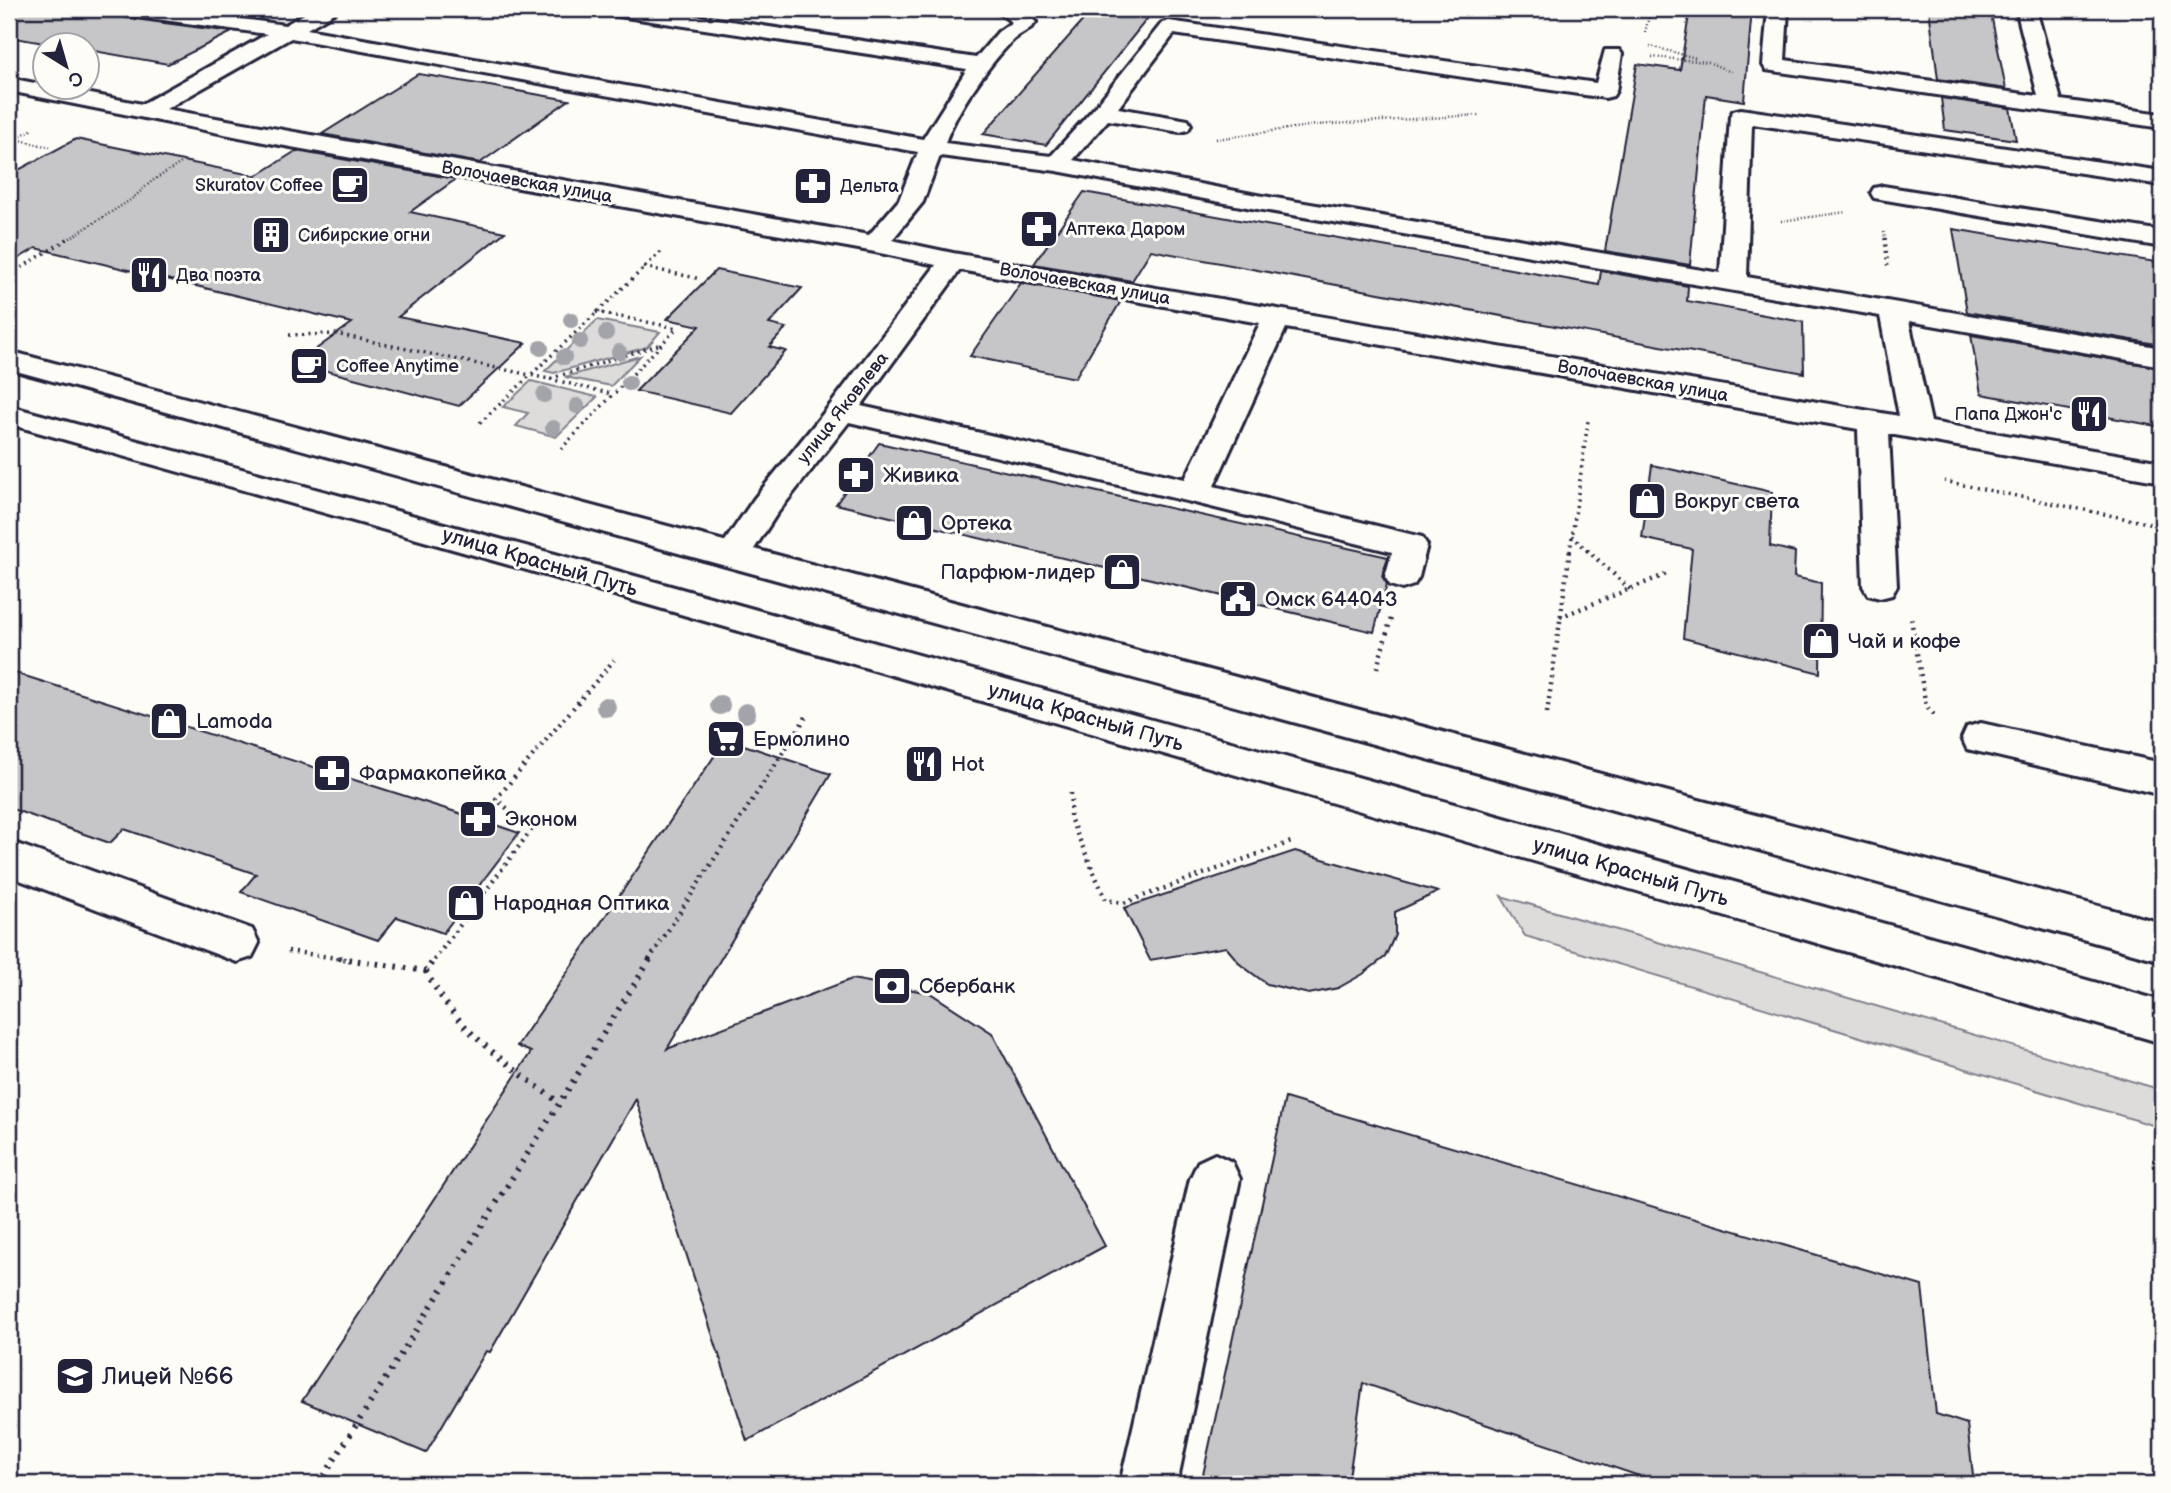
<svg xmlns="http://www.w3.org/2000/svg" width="2171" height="1493" font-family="'Balsamiq Sans',sans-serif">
<rect width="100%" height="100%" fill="#fdfcf7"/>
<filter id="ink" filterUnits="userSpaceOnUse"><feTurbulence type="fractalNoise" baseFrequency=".0143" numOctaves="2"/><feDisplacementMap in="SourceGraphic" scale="14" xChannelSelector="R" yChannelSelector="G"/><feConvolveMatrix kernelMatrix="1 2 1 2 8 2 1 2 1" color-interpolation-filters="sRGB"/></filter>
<g filter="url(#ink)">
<g fill="#dddcdb" stroke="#807f8b" stroke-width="2">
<path d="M597 320 660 332 647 347 554 373 545 371Z"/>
<path d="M640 356 611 386 565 377Z"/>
<path d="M531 381 597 397 556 437 516 426 528 413 503 407Z"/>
<path d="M1501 896 2162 1090V1128L1525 936Z"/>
</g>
<g fill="#c6c6c8" stroke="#22223b" stroke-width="2">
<path d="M9 9H114L118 15 127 18 232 32 168 64 88 50V46H61L9 37Z"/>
<path d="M186 9H278L258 19Z"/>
<path d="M1093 9H1155L1046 145 983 134Z"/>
<path d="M1690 9H1752L1744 101 1706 95 1690 265 1605 251 1637 64 1680 70Z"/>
<path d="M1929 9H1990L2006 89 1938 79Z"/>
<path d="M418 74 438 77 569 100 480 163 322 134Z"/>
<path d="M1941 98 2010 108 2016 140 1945 130Z"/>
<path d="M76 139 256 176 296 151 456 179 410 212 505 232 398 317 526 343 459 406 297 363 352 323 36 248 9 264V175Z"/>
<path d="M1084 192 1599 285 1601 271 1688 286 1687 301 1803 322 1804 373 1151 250 1132 281 1034 264Z"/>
<path d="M1953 229 2162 263V345L1967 312Z"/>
<path d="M716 270 802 288 769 324 786 328 769 347 786 351 731 413 636 391 700 326 667 319Z"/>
<path d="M1021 283 1121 301 1075 378 970 356Z"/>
<path d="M1971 335 2162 368V427L1981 394Z"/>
<path d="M879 443 1388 557 1382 576 1387 584 1374 632 836 504Z"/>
<path d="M1652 465 1772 492 1770 546 1795 552 1794 577 1821 583 1820 673 1683 638 1692 549 1642 538Z"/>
<path d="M9 671 478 819 519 833 443 933 397 917 378 940 241 892 256 874 124 829 110 843 9 808Z"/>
<path d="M726 739 831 774 667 1049 852 979 930 993 992 1033 1105 1246 747 1441 636 1099 490 1352 486 1351 426 1453 302 1401 531 1052 517 1046Z"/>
<path d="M1295 851 1438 892 1395 912V935L1385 957 1363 974 1338 988 1309 994 1267 984 1241 965 1226 947 1150 960 1124 908Z"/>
<path d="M1285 1098 1922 1286 1936 1414 1967 1424 1974 1484H1663L1363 1383 1348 1484H1201Z"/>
</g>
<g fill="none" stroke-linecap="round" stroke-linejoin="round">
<g stroke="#22223b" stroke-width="6">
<g id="minor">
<path d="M117 9H169L285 25 313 9H337L334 13 307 29 923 139 967 69 612 15 605 13 602 9H650L976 58 998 32 1012 22 993 9H1017L1036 22C1030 31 1018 34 1011 42 987 67 956 111 945 143L1051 156 1095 107 1162 23 1169 21 1596 83 1605 50H1619L1622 54 1616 91 1613 96 1605 98 1174 34 1118 108 1188 120 1191 125 1188 130 1180 132 1108 120 1073 160 1257 195 1720 273 1730 116 1733 111 1741 109 2162 171V185L1752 124 1747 277 2162 348V366L1909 321 1931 422 2162 462V482L1889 434 1897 586 1892 595 1880 598 1868 595 1863 586 1858 429 1286 328 1214 486 1422 537 1427 545 1419 577 1414 585 1402 589 1390 585 1385 577 1392 552 1195 503 849 422 776 515 745 563 733 567 721 563 716 555 721 547 754 499 831 404 936 265 875 252 274 144 9 91V78L142 104 267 34 127 15 120 13ZM291 38 918 152 899 200 869 235 166 109ZM940 156 1057 171 1257 209 1880 316 1899 416 953 253 892 240 923 202ZM960 270 1260 323 1185 479 861 406Z"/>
<path d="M1768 9H1788L1785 60 2038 96 2016 9H2036L2061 100 2162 114V128L1766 70 1763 65Z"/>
<path d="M1883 186 2162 231V247L1874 198 1871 193 1874 188Z"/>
<path d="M1981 723 2162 763V795L1967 749 1962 738 1967 727Z"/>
<path d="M9 841 252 929 259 943 252 957 237 962 9 876Z"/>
<path d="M1215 1154 1232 1162 1240 1179 1177 1484H1120L1190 1179 1198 1162Z"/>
</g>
</g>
<g stroke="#22223b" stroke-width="6">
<g id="major">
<path d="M9 351 2162 923V961L9 369Z"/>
<path d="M9 406 581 561 2162 1001V1043L580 585 9 424Z"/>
</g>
</g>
<g stroke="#22223b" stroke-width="2.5" stroke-dasharray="1 2.5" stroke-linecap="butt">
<path d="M1645 32 1651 9"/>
<path d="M1650 46 1696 58"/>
<path d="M1652 57 1708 62 1731 72"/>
<path d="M15 139 50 147"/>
<path d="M1216 139 1316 125 1479 115"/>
<path d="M9 142 33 129"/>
<path d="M1781 221 1846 212"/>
<path d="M1884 232 1885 240"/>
<path d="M67 240 132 199 152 181 186 160"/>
</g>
<g stroke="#22223b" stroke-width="3.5" stroke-dasharray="2 4.5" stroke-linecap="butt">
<path d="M1885 238 1888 269"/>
<path d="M644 267 701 279"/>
<path d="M16 271 69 238"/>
<path d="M596 312 677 328"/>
<path d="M289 335 336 334 549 379 658 345"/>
<path d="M550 379 612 394"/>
<path d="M480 423 664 249"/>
<path d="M561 449 677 328"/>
<path d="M1944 481 2162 526"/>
<path d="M1572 536 1589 552"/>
<path d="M1570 552 1588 421"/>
</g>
<g stroke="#22223b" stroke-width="4.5" stroke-dasharray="2 5" stroke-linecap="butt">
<path d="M1587 550 1630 589"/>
<path d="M1560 617 1667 574"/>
<path d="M1911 619 1926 706 1936 717"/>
<path d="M1377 668 1391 618"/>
<path d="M1547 713 1570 550"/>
<path d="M1071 793 1070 818 1106 900 1124 903 1291 842"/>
<path d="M288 951 351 960"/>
<path d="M434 960 532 829 496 799 614 660"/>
<path d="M649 960 806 717"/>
</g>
<g stroke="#22223b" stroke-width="6" stroke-dasharray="2.5 7" stroke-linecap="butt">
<path d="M339 958 426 971 435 958"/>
<path d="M426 971C458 1033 504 1061 558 1102"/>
<path d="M319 1484 651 958"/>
</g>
<use href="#minor" fill="#fdfcf7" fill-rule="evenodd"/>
<use href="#major" fill="#fdfcf7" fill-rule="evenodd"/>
</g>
<g fill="#a3a3aa">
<circle cx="571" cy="320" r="8"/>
<circle cx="606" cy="333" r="8"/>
<circle cx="580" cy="341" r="8"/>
<circle cx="541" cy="348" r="8"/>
<circle cx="619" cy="352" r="8"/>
<circle cx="564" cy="357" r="8"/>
<circle cx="629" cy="383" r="8"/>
<circle cx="544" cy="395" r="8"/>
<circle cx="577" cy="406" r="8"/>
<circle cx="553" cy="428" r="8"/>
<circle cx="720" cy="705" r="10"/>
<circle cx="606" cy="707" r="10"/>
<circle cx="746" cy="713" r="10"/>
</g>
</g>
<defs>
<g id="cafe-square" transform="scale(2.0125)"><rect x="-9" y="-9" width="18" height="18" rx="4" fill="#22223b" stroke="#fdfcf7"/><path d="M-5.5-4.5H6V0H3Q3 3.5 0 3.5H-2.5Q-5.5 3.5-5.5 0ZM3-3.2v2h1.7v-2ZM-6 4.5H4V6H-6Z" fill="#fff"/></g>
<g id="pharmacy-square" transform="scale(2.0125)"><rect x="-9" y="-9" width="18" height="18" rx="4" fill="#22223b" stroke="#fdfcf7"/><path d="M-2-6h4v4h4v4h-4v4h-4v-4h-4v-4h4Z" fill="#fff"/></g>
<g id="building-square" transform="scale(2.0125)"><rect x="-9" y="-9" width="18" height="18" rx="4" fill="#22223b" stroke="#fdfcf7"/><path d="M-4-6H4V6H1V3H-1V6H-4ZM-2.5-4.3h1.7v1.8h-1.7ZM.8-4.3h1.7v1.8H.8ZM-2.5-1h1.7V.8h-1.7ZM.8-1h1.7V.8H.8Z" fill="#fff"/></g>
<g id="restaurant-square" transform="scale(2.0125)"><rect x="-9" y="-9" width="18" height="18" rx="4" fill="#22223b" stroke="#fdfcf7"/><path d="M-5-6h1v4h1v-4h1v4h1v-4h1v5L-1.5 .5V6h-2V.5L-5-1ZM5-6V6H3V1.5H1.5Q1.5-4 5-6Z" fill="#fff"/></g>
<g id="shop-square" transform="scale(2.0125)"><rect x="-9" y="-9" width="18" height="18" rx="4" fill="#22223b" stroke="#fdfcf7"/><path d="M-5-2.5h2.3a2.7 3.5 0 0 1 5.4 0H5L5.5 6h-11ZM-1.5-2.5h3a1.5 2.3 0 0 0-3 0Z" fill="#fff"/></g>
<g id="civic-square" transform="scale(2.0125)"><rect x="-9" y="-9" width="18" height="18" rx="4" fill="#22223b" stroke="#fdfcf7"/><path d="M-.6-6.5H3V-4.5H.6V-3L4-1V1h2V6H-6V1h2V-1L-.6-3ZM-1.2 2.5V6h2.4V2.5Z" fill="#fff"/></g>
<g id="supermarket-square" transform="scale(2.0125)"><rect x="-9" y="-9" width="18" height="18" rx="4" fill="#22223b" stroke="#fdfcf7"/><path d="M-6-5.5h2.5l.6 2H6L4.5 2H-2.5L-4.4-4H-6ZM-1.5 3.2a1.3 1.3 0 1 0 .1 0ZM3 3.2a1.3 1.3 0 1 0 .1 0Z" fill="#fff"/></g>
<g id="bank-square" transform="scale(2.0125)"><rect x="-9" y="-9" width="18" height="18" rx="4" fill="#22223b" stroke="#fdfcf7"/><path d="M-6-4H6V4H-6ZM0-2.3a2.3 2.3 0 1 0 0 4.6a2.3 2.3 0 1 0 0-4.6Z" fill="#fff"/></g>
<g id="school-square" transform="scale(2.0125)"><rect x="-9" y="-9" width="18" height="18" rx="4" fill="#22223b" stroke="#fdfcf7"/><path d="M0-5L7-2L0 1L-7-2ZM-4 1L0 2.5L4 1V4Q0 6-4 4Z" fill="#fff"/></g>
</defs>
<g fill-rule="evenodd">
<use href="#cafe-square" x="350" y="185"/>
<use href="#pharmacy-square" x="813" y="186"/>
<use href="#pharmacy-square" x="1039" y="229"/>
<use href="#building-square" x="271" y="235"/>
<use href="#restaurant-square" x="149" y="275"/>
<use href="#cafe-square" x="309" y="366"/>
<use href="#restaurant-square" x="2089" y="414"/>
<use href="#pharmacy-square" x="856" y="475"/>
<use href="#shop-square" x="1647" y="501"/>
<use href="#shop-square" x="914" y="523"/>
<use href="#shop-square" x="1122" y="572"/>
<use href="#civic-square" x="1238" y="599"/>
<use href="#shop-square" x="1821" y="641"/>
<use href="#shop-square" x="169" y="721"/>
<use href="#supermarket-square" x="726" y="739"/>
<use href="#restaurant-square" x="924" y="764"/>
<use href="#pharmacy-square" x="332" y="773"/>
<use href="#pharmacy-square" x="478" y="819"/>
<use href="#shop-square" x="466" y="903"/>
<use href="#bank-square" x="892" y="986"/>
<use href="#school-square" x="75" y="1376"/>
</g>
<g text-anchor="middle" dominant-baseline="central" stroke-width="6" stroke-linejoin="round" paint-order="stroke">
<g font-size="18" fill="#22223b" stroke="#fdfcf7">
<text transform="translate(527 182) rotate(10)">Волочаевская улица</text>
<text transform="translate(1085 284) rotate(10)">Волочаевская улица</text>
<text transform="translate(1643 381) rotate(10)">Волочаевская улица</text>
<text transform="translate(843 408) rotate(-52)">улица Яковлева</text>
</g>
<g font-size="18" fill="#22223b" stroke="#fdfcf7" text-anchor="start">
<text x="323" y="185" text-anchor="end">Skuratov Coffee</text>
<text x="840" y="186">Дельта</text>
<text x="1066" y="229">Аптека Даром</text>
<text x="298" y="235">Сибирские огни</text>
<text x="176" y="275">Два поэта</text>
<text x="336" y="366">Coffee Anytime</text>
<text x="2062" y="414" text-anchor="end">Папа Джон'с</text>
</g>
<g font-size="21" fill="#22223b" stroke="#fdfcf7" text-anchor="start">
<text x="883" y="475">Живика</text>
<text x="1674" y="501">Вокруг света</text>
<text x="941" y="523">Ортека</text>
<text x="1095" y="572" text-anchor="end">Парфюм-лидер</text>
<text x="1265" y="599">Омск 644043</text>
<text x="1848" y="641">Чай и кофе</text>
<text x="196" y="721">Lamoda</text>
<text x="753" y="739">Ермолино</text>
<text x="951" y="764">Hot</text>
<text x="359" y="773">Фармакопейка</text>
<text x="505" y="819">Эконом</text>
<text x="493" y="903">Народная Оптика</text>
<text x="919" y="986">Сбербанк</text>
</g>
<g font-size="21" fill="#22223b" stroke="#fdfcf7">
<text transform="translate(540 562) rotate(16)">улица Красный Путь</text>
<text transform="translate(1086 717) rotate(16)">улица Красный Путь</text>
<text transform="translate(1631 872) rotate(16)">улица Красный Путь</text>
</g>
<g font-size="24" fill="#22223b" stroke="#fdfcf7" text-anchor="start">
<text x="102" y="1376">Лицей №66</text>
</g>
</g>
<rect width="2171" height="1493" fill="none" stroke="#fdfcf7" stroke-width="35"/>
<rect x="18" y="18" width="2136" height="1458" fill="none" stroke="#22223b" stroke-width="2.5" filter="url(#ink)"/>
<g transform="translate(66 66) rotate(143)"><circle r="33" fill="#fdfcf7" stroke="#a5a5ac" stroke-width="2"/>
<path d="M0-5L12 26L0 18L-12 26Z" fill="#22223b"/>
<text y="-10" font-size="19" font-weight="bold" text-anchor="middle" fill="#22223b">С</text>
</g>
</svg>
